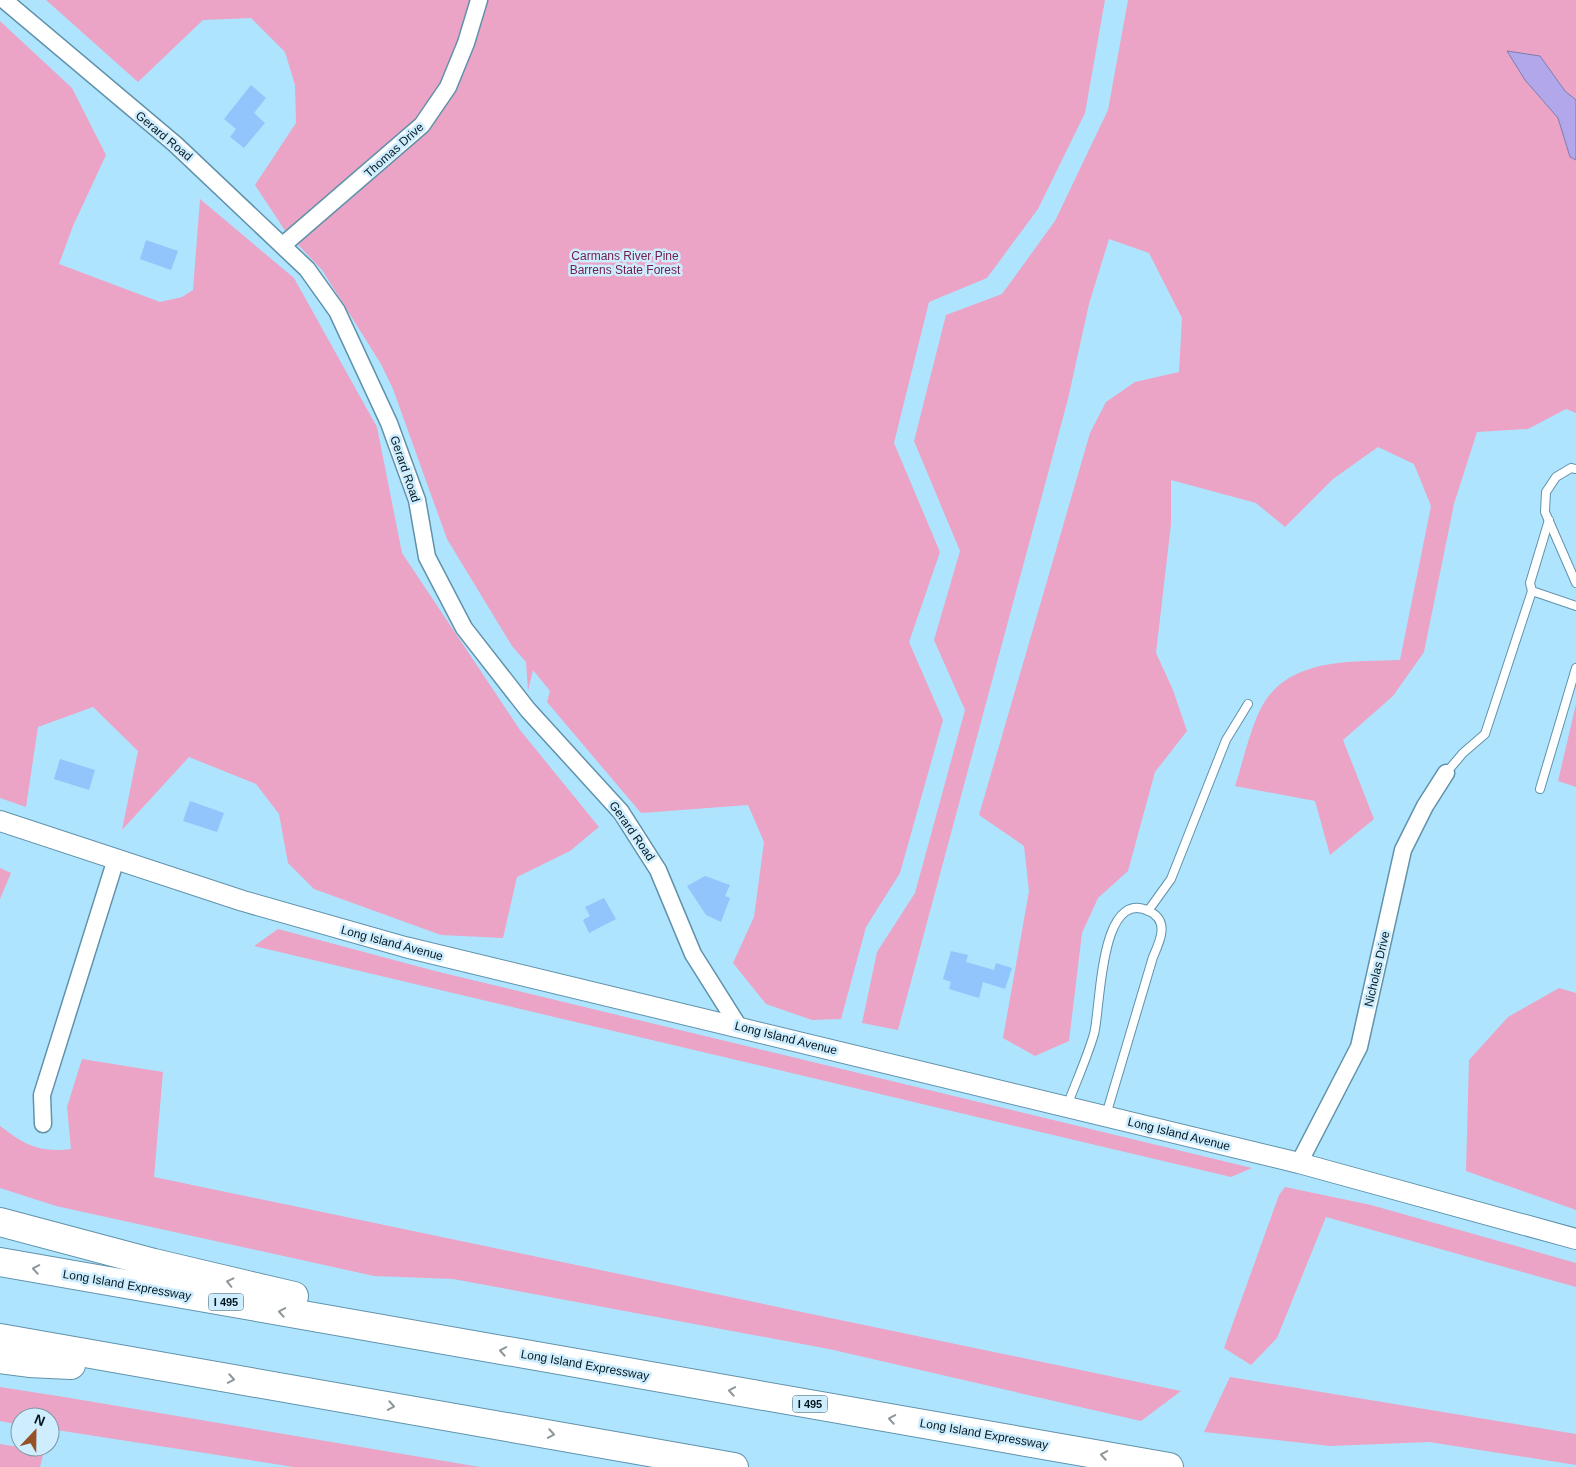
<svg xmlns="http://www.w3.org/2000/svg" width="1576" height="1467" font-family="Arial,sans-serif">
<rect width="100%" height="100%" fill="#afe4fe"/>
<g fill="#eba4c5">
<path d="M46 0H1105L1085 113 1038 209 987 278 929 302 894 443 940 552 909 642 943 720 900 873 866 927 841 1019 812 1020 766 1004 733 963 754 917 764 842 748 805 641 813 547 702 550 691 533 670 528 691 526 662 512 646 447 539 393 389 381 364 322 270 286 232 255 185 296 123 295 85 285 52 251 18 203 20 138 82Z"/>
<path d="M1128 0H1576V100L1565 91 1540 56 1525 80 1558 118 1570 157 1576 160V413L1566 409 1528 429 1477 432 1454 504 1424 652 1393 696 1343 740 1374 819 1330 855 1315 801 1235 786C1243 762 1249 733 1260 710 1286 657 1350 662 1400 660L1431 506 1414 464 1378 447 1333 479 1285 527 1256 503 1171 480V524L1156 653 1173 690 1187 731 1155 772 1128 871 1098 898 1082 933 1069 1041 1035 1056 1003 1038 1029 891 1024 846 979 815 1090 433 1106 402 1135 382 1179 372 1182 318 1149 253 1109 239 1089 304 1068 399 898 1030 862 1023 877 952 915 893 965 710 934 640 960 551 914 441 946 315 1002 294 1055 221 1108 110Z"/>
<path d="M0 21 72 88 106 155 73 226 59 264 160 302 182 297 193 290 200 199 294 278 377 427 402 553 520 730 599 827 570 851 517 877 503 938 441 935 314 889 288 863 279 814 256 784 189 757 122 830 138 751 93 707 38 727 26 807 0 798Z"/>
<path d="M1576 704V787L1558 781Z"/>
<path d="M0 868 11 873 0 899Z"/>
<path d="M278 929 435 971 1252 1168 1231 1177 254 946Z"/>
<path d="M1559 988 1576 993V1210L1466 1171 1469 1060 1508 1017Z"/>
<path d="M82 1059 163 1072 154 1177 1181 1391 1141 1421 829 1349 453 1279 374 1276 56 1206 0 1188V1126C25 1145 39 1153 71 1149L67 1107Z"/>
<path d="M1285 1187 1371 1205 1576 1263V1287L1326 1217 1277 1338 1251 1365 1224 1348 1279 1195Z"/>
<path d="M1230 1377 1576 1434V1465L1429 1442 1330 1446 1204 1432Z"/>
<path d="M0 1387 64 1397 480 1467H294L50 1429V1417H20V1425L0 1421Z"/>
<path d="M0 1444 44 1451 40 1467H0Z"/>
</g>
<path fill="#b1a7ea" stroke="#7d7cae" d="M1507 51 1540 56 1565 91 1576 100V160L1570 157 1558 118 1525 80Z"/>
<g fill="#91c5fc">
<path d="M251 85 266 98 254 113 265 123 244 148 230 137 236 129 224 119Z"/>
<path d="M146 240 178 251 171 270 140 259Z"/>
<path d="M60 759 95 770 89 790 54 779Z"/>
<path d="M190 801 224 813 217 832 183 821Z"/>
<path d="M705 876 730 885 725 896 730 898 721 922 706 915 687 886Z"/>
<path d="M604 898 616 919 589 933 583 920 590 916 585 907Z"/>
<path d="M951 951 968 955 966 962 994 970 996 963 1012 968 1005 989 983 982 979 998 949 989 951 982 943 979Z"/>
</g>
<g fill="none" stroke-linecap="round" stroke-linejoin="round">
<g stroke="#6092ab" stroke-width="10">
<g id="service">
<path d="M1576 469 1571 468 1556 477 1546 492 1545 512 1576 583"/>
<path d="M1532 591 1530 583 1549 520"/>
<path d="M1446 773 1463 753 1485 734 1532 591 1576 606"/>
<path d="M1540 789 1576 668"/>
<path d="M1148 911 1171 879 1226 740 1248 704"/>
<path d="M1067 1106C1076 1082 1087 1058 1094 1034 1101 1008 1099 887 1149 911 1170 921 1160 941 1153 957L1106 1115"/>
</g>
</g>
<g stroke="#6092ab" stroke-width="19">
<g id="minor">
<path d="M4 0 175 144 307 269 337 311 389 423 417 500 427 557 464 628 528 710 621 812 658 870 693 954 739 1027"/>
<path d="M283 245 422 125 448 87 466 43 479 0"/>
<path d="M43 1124 42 1095 116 859"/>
<path d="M1299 1163 1359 1047 1403 850 1425 806 1446 773"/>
</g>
</g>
<g stroke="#6092ab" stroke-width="22">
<path id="tertiary" d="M0 821 243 901 405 947 1299 1163 1576 1239"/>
</g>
<g stroke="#6092ab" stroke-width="30">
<g id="motorway">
<path d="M0 1222 154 1263 294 1296"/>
<path d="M0 1262 1169 1467"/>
<path d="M0 1338 734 1467"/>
<path d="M0 1359 29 1363 71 1365"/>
</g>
</g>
<use href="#service" stroke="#fff" stroke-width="8"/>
<use href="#minor" stroke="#fff" stroke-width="16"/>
<use href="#tertiary" stroke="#fff" stroke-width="20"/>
<use href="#motorway" stroke="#fff" stroke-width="28"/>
</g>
<defs><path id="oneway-chevron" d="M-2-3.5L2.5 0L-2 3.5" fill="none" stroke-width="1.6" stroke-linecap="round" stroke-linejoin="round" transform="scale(1.25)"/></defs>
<g stroke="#8e979b">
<use href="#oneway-chevron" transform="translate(36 1269) rotate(-170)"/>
<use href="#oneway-chevron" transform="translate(230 1282) rotate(-167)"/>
<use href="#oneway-chevron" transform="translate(282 1312) rotate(-170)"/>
<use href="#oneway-chevron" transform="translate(503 1351) rotate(-170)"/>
<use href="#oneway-chevron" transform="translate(231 1379) rotate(10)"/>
<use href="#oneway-chevron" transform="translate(732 1391) rotate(-170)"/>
<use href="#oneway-chevron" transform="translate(391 1406) rotate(10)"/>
<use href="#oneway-chevron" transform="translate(892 1419) rotate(-170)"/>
<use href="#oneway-chevron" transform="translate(551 1434) rotate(10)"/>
<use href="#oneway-chevron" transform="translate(1104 1455) rotate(-170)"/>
</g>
<g text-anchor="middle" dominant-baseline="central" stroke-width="5" stroke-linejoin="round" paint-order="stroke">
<g fill="#ceedfe" stroke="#415863" stroke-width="1">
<rect x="208.5" y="1293.5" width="35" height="17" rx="4"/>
<rect x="792.5" y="1395.5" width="35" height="17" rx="4"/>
</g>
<g font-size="11" font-weight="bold" fill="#041821">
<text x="226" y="1302">I 495</text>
<text x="810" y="1404">I 495</text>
</g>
<g font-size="12" fill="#041821" stroke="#ceedfe">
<text transform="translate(164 136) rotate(40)">Gerard Road</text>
<text transform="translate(394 150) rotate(-42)">Thomas Drive</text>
<text transform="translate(405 469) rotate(71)">Gerard Road</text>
<text transform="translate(632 831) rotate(55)">Gerard Road</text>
<text transform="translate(392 943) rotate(15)">Long Island Avenue</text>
<text transform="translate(1377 969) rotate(-77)">Nicholas Drive</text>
<text transform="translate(786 1038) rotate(14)">Long Island Avenue</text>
<text transform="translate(1179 1134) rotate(14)">Long Island Avenue</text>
<text transform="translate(127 1285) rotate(10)">Long Island Expressway</text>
<text transform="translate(585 1365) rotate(10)">Long Island Expressway</text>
<text transform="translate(984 1434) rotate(10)">Long Island Expressway</text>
</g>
<g font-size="12" fill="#701e4c" stroke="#ceedfe">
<text x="625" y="256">Carmans River Pine<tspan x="625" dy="14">Barrens State Forest</tspan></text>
</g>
</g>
<g transform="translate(35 1432) rotate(22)"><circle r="24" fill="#ceedfe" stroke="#7d98a6"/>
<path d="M0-4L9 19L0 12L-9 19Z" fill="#965125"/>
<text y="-8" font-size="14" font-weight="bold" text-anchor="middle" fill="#041821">N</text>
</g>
</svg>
